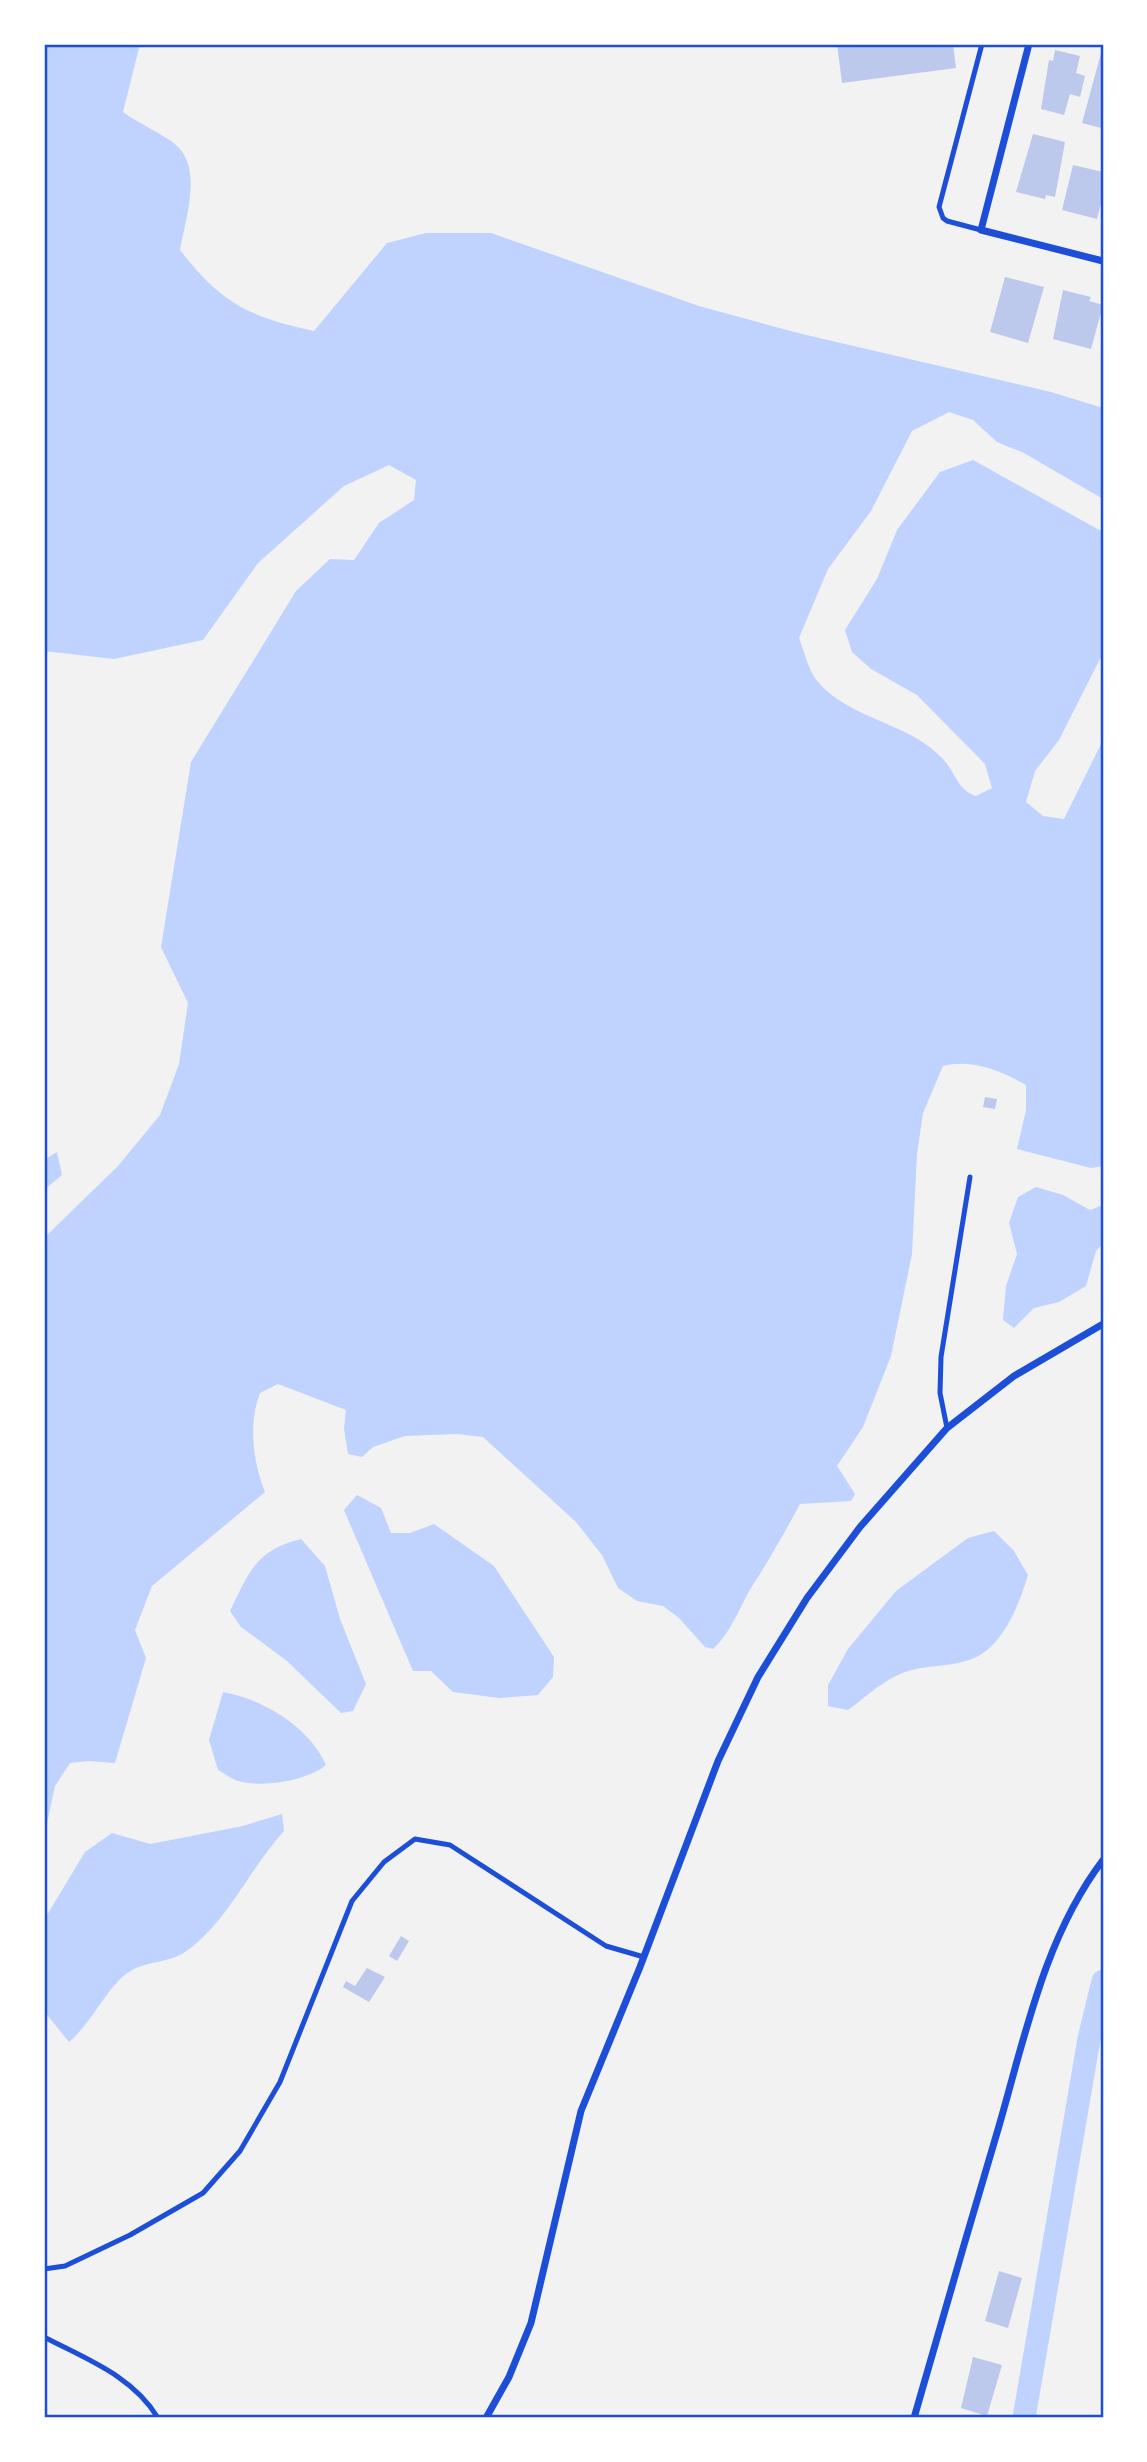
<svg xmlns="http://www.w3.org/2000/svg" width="1147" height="2462" font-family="'Nunito Sans',sans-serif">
<rect width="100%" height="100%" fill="#f2f2f2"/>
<g fill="#bfd3fe">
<path d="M44 44H140L123 112C137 123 170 137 179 148 202 173 185 220 180 250 221 303 249 317 314 331L387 243 426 233H491L699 306 802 334 1051 392 1103 408V499L1022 452 997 442 973 420 949 412 912 431 871 511 828 569 799 638C804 651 809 672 818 682 851 720 908 722 942 758 956 772 956 789 976 796L992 788 985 764 917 695 871 669 852 652 845 630 877 579 897 530 940 472 973 460 1103 532V653L1059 740 1035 771 1026 802 1043 816 1064 819 1103 740V1166L1091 1168 1017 1149 1026 1110V1085C999 1070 972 1059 943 1066L923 1113 917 1154 912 1254 891 1356 863 1427 837 1466 855 1494 851 1501 800 1504C786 1530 772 1555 756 1580 741 1602 733 1631 713 1649L705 1647 679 1618 663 1606 637 1601 618 1588 602 1555 576 1522 483 1437 457 1434 405 1436 373 1447 362 1457 348 1454 344 1429 346 1410 278 1384 260 1393C248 1424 253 1462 265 1492L152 1586 135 1630 146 1658 115 1763 89 1761 70 1763 55 1786 44 1837V1238L118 1166 160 1115 179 1064 188 1003 161 947 191 762 296 591 330 559 354 560 379 523 414 500 416 480 389 465 344 486 258 563 203 640 114 659 44 651Z"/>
<path d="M57 1152 62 1175 44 1190V1160Z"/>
<path d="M1036 1187 1063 1195 1090 1210 1103 1205V1243L1096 1251 1086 1286 1059 1302 1034 1308 1014 1328 1003 1320 1006 1286 1017 1254 1009 1223 1018 1197Z"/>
<path d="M357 1495 381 1508 391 1533H410L434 1524 494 1566 554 1657 553 1677 538 1695 499 1698 453 1692 431 1671H413L344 1510Z"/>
<path d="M994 1531 1014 1551 1028 1575C1019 1605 1002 1650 969 1660 946 1668 919 1664 896 1676 879 1684 863 1699 848 1710L828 1706V1685L848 1649 896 1591 968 1538Z"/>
<path d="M301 1539 325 1566 340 1619 366 1684 353 1711 341 1713 287 1661 241 1627 230 1611C249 1572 256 1550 301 1539Z"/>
<path d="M223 1692C262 1699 309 1726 326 1765 307 1781 262 1788 238 1781 231 1779 224 1773 218 1770L209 1740Z"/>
<path d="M282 1814 284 1831C249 1869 228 1922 185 1952 169 1963 145 1961 129 1972 108 1985 92 2023 69 2042L48 2016 44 2007V1920L85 1852 112 1833 150 1844 243 1826Z"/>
</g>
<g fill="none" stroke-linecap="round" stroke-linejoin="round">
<path stroke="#bfd3fe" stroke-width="23" d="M1024 2418 1089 2039 1103 1981"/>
</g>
<g fill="#bdc9ec">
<path d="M837 44H953L956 68 842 83Z"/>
<path d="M1055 50 1080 56 1076 73 1085 76 1080 97 1070 94 1064 115 1041 109 1049 60 1053 61Z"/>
<path d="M1101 53 1103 54 1101 128 1082 123Z"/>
<path d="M1033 134 1065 142 1055 197 1046 195 1045 199 1016 192Z"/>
<path d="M1073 165 1103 172V195L1097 219 1062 210Z"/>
<path d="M1005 277 1044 287 1028 343 990 332Z"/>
<path d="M1063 290 1091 297 1089 301 1103 305 1091 349 1053 339Z"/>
<path d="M985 1097 997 1099 995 1109 983 1107Z"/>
<path d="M401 1936 409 1941 397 1961 389 1956Z"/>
<path d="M367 1968 385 1977 369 2002 343 1987 346 1981 355 1986Z"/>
<path d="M999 2271 1022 2278 1008 2328 985 2321Z"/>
<path d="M973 2357 1002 2365 987 2416 961 2408Z"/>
</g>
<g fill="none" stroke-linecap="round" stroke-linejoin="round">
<g stroke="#1d4ed8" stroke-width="5">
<path d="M981 230 947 221 943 218 939 207 982 44"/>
<path d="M947 1428 940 1393 941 1357 970 1177"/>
<path d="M44 2269 65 2266 130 2235 203 2193 240 2151 280 2082 352 1901 384 1862 415 1839 450 1845 606 1946 644 1957"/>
<path d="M44 2337C86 2359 133 2376 158 2418"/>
</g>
<g stroke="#1d4ed8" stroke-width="7">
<path d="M1029 44 981 230 1103 261"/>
<path d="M486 2418 509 2377 531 2323 581 2111 640 1967 718 1761 758 1677 807 1598 860 1527 947 1428 1014 1376 1103 1324"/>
<path d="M914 2418C942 2321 970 2223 999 2126 1025 2036 1045 1936 1103 1860"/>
</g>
</g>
<rect width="1147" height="2462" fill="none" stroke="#ffffff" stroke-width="91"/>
<rect x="46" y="46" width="1056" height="2370" fill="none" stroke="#1d4ed8" stroke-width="2.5"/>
</svg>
